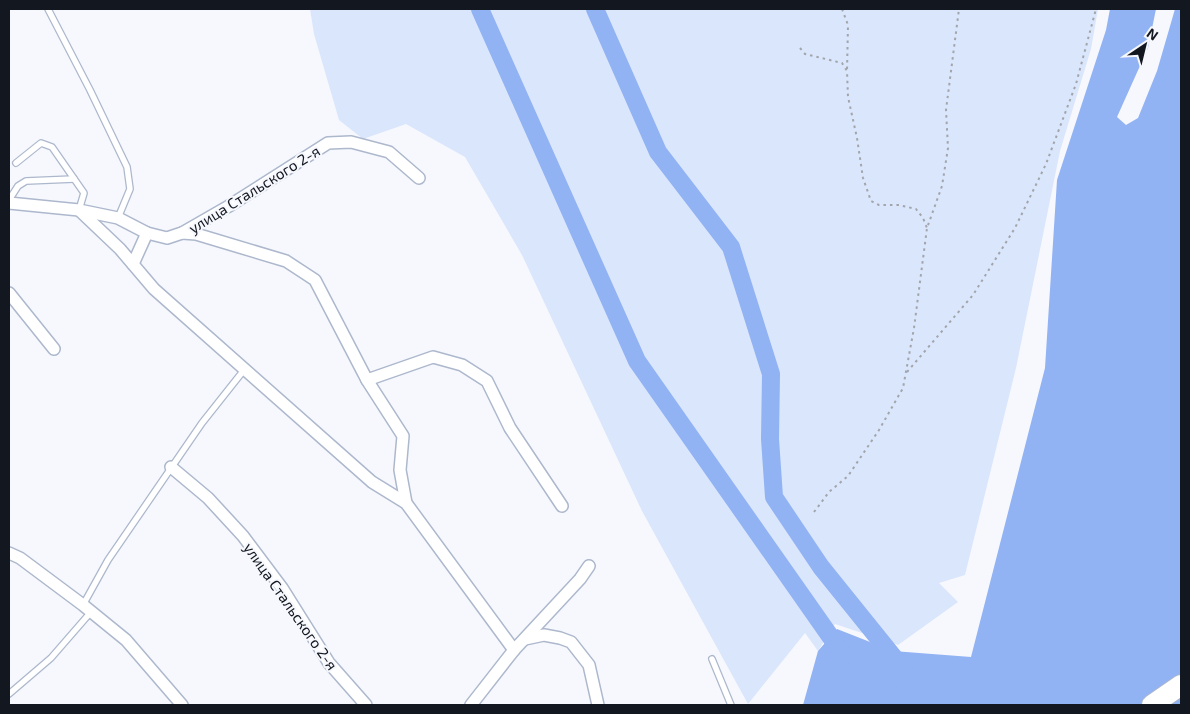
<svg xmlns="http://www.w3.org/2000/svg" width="1190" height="714" font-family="'Exo 2',sans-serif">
<rect width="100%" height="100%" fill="#f6f8fd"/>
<path fill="#dae6fc" d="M310 9H1098L1091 49 1060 151 1016 368 965 575 939 583 958 602 898 645 835 624 818 651 805 633 748 704 642 511 522 255 465 157 406 124 363 139 339 120 314 34Z"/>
<path fill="#91b2f3" d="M1110 9H1156L1148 48 1117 117 1126 125 1138 118 1157 71 1175 9H1181V705H803L818 651 837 629 893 651 971 657 1045 368 1057 180 1106 30Z"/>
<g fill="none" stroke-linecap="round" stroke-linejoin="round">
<g stroke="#91b2f3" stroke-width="18">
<path d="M480 9 637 361 844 656"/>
<path d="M595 9 658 152 731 247 771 374 770 439 774 497 821 567 904 670 907 705"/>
</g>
<g stroke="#adb8cd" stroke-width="8">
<g id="lane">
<path d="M48 9 90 90 127 167 130 189 118 218"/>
<path d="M16 163 41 143 52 147 84 193 79 210"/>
<path d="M9 200 18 186 26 181 74 179"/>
<path d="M83 605 108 560 202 423 244 370"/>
<path d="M712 659 731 705"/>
<path d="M9 694 51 658 91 612"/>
</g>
</g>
<g stroke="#adb8cd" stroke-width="14">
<g id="street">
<path d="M9 203 79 210 118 218 147 233 167 238 182 233 229 206 328 143 351 142 389 152 419 178"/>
<path d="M79 210 120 249 154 289 372 482 406 503 514 650"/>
<path d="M182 233 196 234 286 261 315 280 367 380 403 436 400 470 406 503"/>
<path d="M133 264 147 233"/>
<path d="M9 293 54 349"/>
<path d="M367 380 433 357 462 365 487 381 510 428 562 506"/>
<path d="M171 467 208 498 243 536 282 588 329 663 366 705"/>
<path d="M9 553 20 558 83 605 126 640 182 705"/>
<path d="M525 639 544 635 560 638 571 642 589 665 598 705"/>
<path d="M471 705 514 650 580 579 589 566"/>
</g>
</g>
<g stroke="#adb8cd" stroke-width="22">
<path id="highway" d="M1152 705 1181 685"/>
</g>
<g stroke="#a2a5ab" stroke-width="2" stroke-dasharray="2.5 4" stroke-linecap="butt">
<path d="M842 9 848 25 847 71"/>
<path d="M800 48 805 54 842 63 847 71 848 97 857 138 863 178 871 201 879 205H899L916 209 923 218 927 228"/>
<path d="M907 372 973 295 1015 228 1046 164 1076 84 1096 9"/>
<path d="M814 512 829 492 848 476 879 430 903 388 914 328 927 228 942 186 948 148 946 110 959 9"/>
</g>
<use href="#lane" stroke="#fff" stroke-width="5.5"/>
<use href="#street" stroke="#fff" stroke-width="11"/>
<use href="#highway" stroke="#fff" stroke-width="20"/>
</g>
<g text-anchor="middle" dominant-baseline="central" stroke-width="4" stroke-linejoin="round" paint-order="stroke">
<g font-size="15" fill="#13171f" stroke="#f6f8fd">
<text transform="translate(254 189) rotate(-32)">улица Стальского 2-я</text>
<text transform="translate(291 606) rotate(55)">улица Стальского 2-я</text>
</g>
</g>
<rect width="1190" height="714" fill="none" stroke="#13171f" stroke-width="20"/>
<g transform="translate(1145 45) rotate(35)" stroke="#f6f8fd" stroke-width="4" paint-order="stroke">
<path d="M0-4L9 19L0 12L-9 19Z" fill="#13171f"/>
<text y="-8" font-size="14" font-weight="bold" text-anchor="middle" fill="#13171f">N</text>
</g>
</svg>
